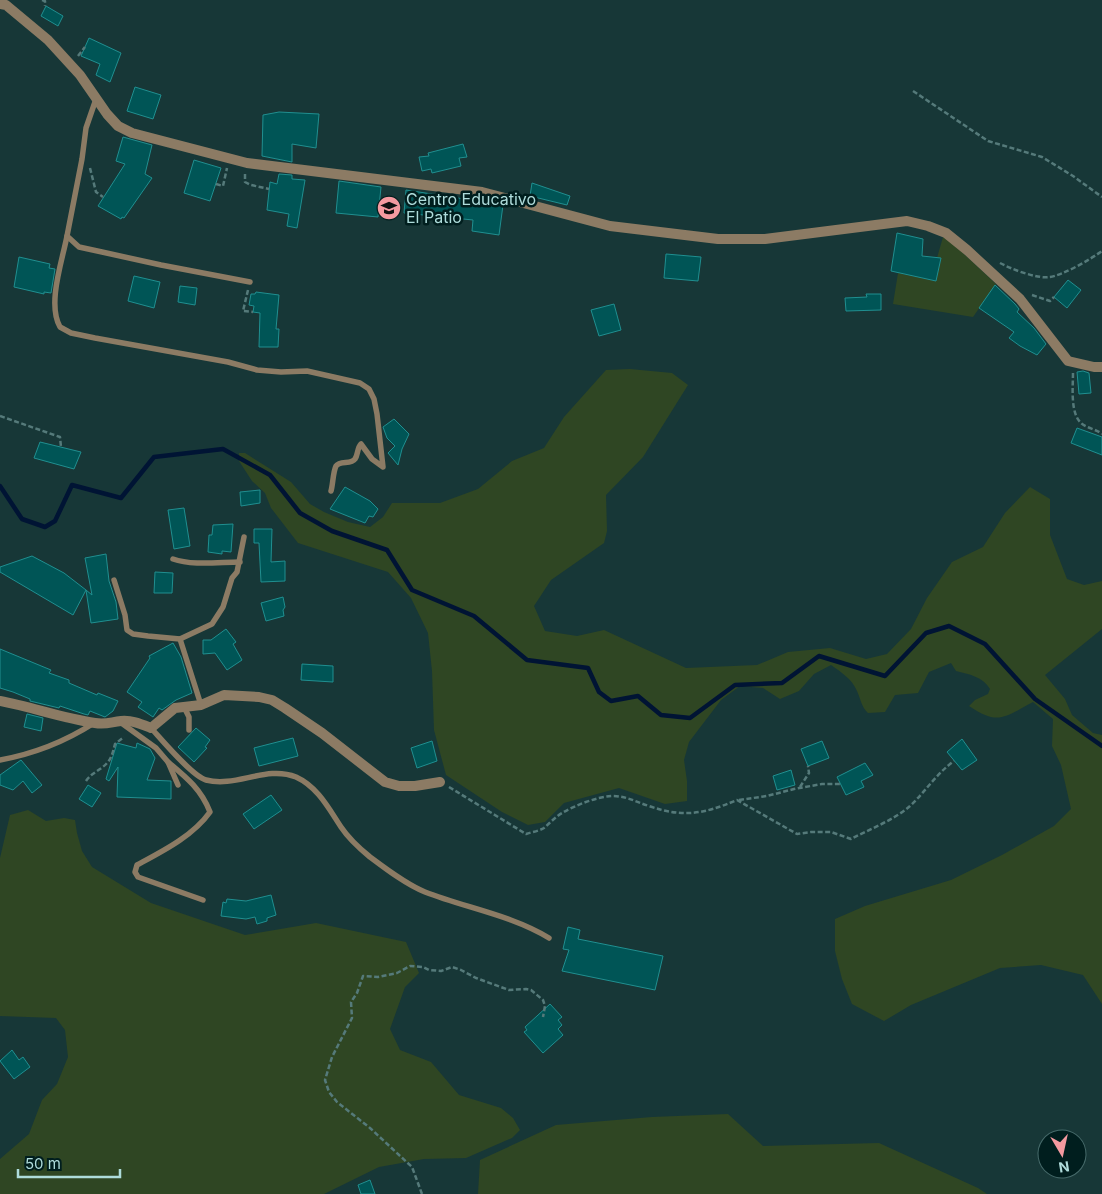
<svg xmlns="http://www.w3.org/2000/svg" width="1102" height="1194" font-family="Inter,sans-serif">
<rect width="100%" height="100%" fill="#173737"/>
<g fill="#2f4623">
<path d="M943 237 948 239 996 284 973 317 893 304 898 273 936 281 941 259 937 258Z"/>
<path d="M630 369 672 373 688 385 643 457 606 495 607 531 604 543 551 580 534 606 545 631 577 636 604 630 686 668 757 665 788 652 830 648 866 659 887 654 911 629 927 598 952 562 983 547 1005 513 1030 487 1050 499V535L1067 579 1084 585 1102 581V629L1045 675 1065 699 1072 715 1093 733 1102 735V1004L1083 975 1041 965 1000 968 911 1005 884 1021 852 1004 842 979 835 951V919L865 906 951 880 1002 855 1054 826 1071 809 1061 765 1052 746 1053 719 1033 702C1005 717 998 726 969 706L975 700 988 694 990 689C983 677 969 674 956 671L951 663 929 672 918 693 895 695 885 712 868 713C861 706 861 700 857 691 852 679 841 672 831 665L814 674 799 691 780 699 763 688 740 686 721 700 689 742 684 760 687 781V801L665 804 619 788 564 803 545 822 528 825 502 812 446 775 434 730 432 671 428 633 411 598 388 572 298 543 271 508 265 493 252 481 239 461V453H245L291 482 310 504 324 512 348 522 370 527 383 517 392 503H440L478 489 512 461 544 448 564 417 606 370Z"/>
<path d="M28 810 46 821 64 818 75 820 77 833 82 851 92 867 151 903 245 935 316 923 406 942 419 973 405 987 390 1029 400 1050 431 1062 459 1095 501 1108 513 1118 520 1130 512 1138 466 1158 424 1159 379 1167 324 1194H0V1159L29 1134 42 1100 57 1084 68 1057 65 1030 56 1018 0 1016V858L10 815Z"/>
<path d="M728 1114 763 1146 879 1143 978 1188 987 1194H478L480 1160 556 1125 652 1117Z"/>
</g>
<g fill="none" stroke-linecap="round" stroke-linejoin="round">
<path stroke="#001434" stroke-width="4.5" d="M0 486 22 519 45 527 55 521 72 485 121 498 154 457 223 449 270 475 300 513 332 531 387 550 412 590 474 616 527 660 588 668 599 692 611 701 638 696 661 715 690 718 735 685 782 683 819 656 885 676 926 633 949 626 985 644 1035 699 1102 746"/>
</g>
<g fill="#005556" stroke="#208f90">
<path d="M46 6 63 16 58 26 41 16Z"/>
<path d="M89 38 121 53 110 82 96 75 100 64 81 56Z"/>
<path d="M135 87 161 95 153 119 127 111Z"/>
<path d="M279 112 319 114 316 148 292 144V162L262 156 263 115Z"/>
<path d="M123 137 152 145 145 174 152 178 124 218 122 217 121 219 98 206 125 164 116 161Z"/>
<path d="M463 144 467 157 459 158 461 166 432 173 431 169 422 171 419 157 429 156 428 153Z"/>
<path d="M194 160 221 168 210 201 184 193Z"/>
<path d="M279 174 292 175V179L305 180 297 228 287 226 289 214 267 210 270 182 277 184Z"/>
<path d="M339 181 381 187 378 217 336 213Z"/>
<path d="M532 183 570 196 567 205 530 196Z"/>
<path d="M406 190 503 205 499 235 472 231 473 220 404 213Z"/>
<path d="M897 233 923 239 922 256 941 258 936 281 891 271Z"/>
<path d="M666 254 701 257 698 281 664 278Z"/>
<path d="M19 257 50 264 49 268 55 269 51 293 44 292V294L14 287Z"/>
<path d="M134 276 160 282 154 308 128 301Z"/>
<path d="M1068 280 1081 290 1067 308 1054 297Z"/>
<path d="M995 285 1015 304 1019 309 1017 312 1034 328 1046 344 1037 355 1020 346 1009 338 1014 332 979 308Z"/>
<path d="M180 286 197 288 195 305 178 302Z"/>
<path d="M256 292 279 295 276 329H279L278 347H259L260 313 253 312 254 306 249 305 251 294H255Z"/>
<path d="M866 294H881V310L846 311 845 298 867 297Z"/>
<path d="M614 304 621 330 599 336 591 310Z"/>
<path d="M1083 371 1089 373 1091 393 1079 394 1077 372Z"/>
<path d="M394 419 409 434 402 449 398 465 388 453 395 446 387 438 383 427Z"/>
<path d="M1077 428 1102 437V455L1071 443Z"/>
<path d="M40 442 81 452 74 469 34 458Z"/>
<path d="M345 487 370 501 378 509 373 517 369 516 365 523 330 509Z"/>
<path d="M260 490V503L241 506 240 492Z"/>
<path d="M184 508 190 546 174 549 168 510Z"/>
<path d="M233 524 231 552 222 551V554L208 552 209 535H212L213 525Z"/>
<path d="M254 529H272L271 562 285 561V581L261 582 259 543H254Z"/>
<path d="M106 554 109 581 116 602 118 619 91 623 86 590 92 595 85 558Z"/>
<path d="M32 556 64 573 86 590 73 615 0 572V567Z"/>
<path d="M155 572 173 573 172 593H154Z"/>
<path d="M283 597 285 607 283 610 284 616 266 621 261 603Z"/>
<path d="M226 629 236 642 233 644 242 660 227 670 215 653 203 654V640H211Z"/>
<path d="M173 643 181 657 192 693 176 700 162 710 159 708 153 717 138 707 142 702 127 692 150 658 149 656Z"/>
<path d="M0 649 51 670 49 673 69 680V683L97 695 98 693 118 701 113 711 105 717 90 711 88 715 84 714 60 706 59 708 30 701V699L13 692 0 688Z"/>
<path d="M302 664 333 666V682L301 680Z"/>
<path d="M27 714 43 718 41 731 24 727Z"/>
<path d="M196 728 210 740 205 747 207 748 194 762 178 747Z"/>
<path d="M293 738 298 756 259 766 254 748Z"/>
<path d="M962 739 977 760 962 770 947 752Z"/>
<path d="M432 741 437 761 417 768 411 748Z"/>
<path d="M822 741 829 758 808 766 801 749Z"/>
<path d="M117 743 136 748 137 743 150 749 155 758 147 780 171 781V799L117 797 118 767 109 781 106 779Z"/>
<path d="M21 760 42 785 32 793 23 781 13 790 0 785V775Z"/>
<path d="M865 763 873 775 861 781 864 787 846 795 837 777Z"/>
<path d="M791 770 795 785 777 790 773 776Z"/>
<path d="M88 785 101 793 92 807 79 799Z"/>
<path d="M271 795 282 810 254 829 243 814Z"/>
<path d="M271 895 276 915 267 918V921L257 924 255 917 246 919 221 916 223 902 226 903 227 899 246 901Z"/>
<path d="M568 927 580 930 578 939 663 956 655 990 562 971 569 950 563 949Z"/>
<path d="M550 1004 562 1017 558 1020 562 1025 558 1029 563 1035 543 1053 524 1032 527 1030 525 1027Z"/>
<path d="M12 1050 19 1060 23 1057 30 1067 14 1079 0 1061Z"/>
<path d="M370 1180 375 1194H361L358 1185Z"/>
</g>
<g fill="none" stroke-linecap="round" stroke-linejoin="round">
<g stroke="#557a7a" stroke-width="2.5" stroke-dasharray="5 2.5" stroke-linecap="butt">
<path d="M42 0 45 1V6"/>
<path d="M78 56 85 47"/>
<path d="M913 91 988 141 1042 157 1073 176 1102 197"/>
<path d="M90 168 96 192 103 197"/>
<path d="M245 174V182L251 185 269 189"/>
<path d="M216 184 223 186 227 168"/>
<path d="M1000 263C1011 269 1037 279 1049 277 1062 276 1091 259 1102 251"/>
<path d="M248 290 243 311 253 312"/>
<path d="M1032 295 1050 301 1054 297"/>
<path d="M1073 373C1073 386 1070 413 1081 423 1086 428 1096 429 1102 434"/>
<path d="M0 416 60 437 61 447"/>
<path d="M86 781C91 773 101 770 107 763 112 758 113 751 115 744L124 737"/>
<path d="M449 787 526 834C532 832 539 831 544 828 550 823 555 817 562 813 576 805 596 797 612 796 627 796 636 802 649 806 683 818 704 814 737 800L797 834 811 832H831L851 839C870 829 894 820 910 806 926 791 936 774 954 761"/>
<path d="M800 787 809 773 808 766"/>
<path d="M739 800 767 796 794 789 822 784H841"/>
<path d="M422 1194 412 1167 370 1128 337 1102 329 1092 325 1080 332 1057 352 1018 351 1002 357 993 363 976 378 977 397 973 410 966 423 967 429 970 441 971 452 967 461 970 476 978 509 990 526 989 531 990 543 1000 545 1006 543 1017"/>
</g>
<g stroke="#8c7b64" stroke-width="5.5">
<path d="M96 99 86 128 82 159 67 236 79 247 102 252 161 265 250 282"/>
<path d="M67 236C62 262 47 304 60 327L71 333 95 338 228 362 257 370 281 372 307 371 360 383 369 389 374 399 377 414 383 467 372 459 361 444C357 448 358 455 355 459 351 465 340 460 336 466 333 472 333 484 331 491"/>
<path d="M173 559C192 566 220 562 240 562"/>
<path d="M114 580 125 615 127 630 133 634 148 636 180 639 212 624 223 607 232 578 237 572 244 537"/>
<path d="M180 639 201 705"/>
<path d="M184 707 189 717V730"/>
<path d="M120 722 156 748 168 762 178 785"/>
<path d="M151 728C162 740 192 776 206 780 236 788 266 765 296 777 318 787 329 809 341 827 349 839 359 848 370 857 386 869 407 885 425 892 466 908 511 915 549 938"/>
<path d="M0 760C33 754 66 741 94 723"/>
<path d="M168 762C186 777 201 789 210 812 193 836 163 851 137 865L135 872 138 877 203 900"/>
</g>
<g stroke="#8c7b64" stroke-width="10">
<path d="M0 4 6 5 48 40 80 75 107 114 118 126 132 133 247 163 482 192 610 226 718 239H765L907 221 928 226 946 233 967 250 1020 299 1068 361 1094 367H1102"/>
<path d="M0 701C32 707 62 718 95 723 106 725 111 722 121 721 132 720 141 724 151 728L175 708 201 705 224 695 259 697 272 700 285 708 322 733 385 782 399 786H415L440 782"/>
</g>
</g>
<defs>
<g id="school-disc" transform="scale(1.25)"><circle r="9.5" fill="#f49aa0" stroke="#001e1e"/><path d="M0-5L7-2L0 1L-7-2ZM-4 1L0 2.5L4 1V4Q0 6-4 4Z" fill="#111"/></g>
</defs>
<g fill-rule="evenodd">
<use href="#school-disc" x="389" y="208"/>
</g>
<g text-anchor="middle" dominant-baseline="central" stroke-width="5" stroke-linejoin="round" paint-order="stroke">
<g font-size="16" fill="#aedcdb" stroke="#001e1e" text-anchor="start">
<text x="406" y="199">Centro Educativo<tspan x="406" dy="18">El Patio</tspan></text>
</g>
</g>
<g transform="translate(1062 1154) rotate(171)"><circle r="24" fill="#001e1e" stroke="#466a6a"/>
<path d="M0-4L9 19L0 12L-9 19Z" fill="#f49aa0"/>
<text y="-8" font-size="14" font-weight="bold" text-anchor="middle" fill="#aedcdb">N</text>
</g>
<path d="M18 1169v8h102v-8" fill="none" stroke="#aedcdb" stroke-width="2.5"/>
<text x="25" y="1169" font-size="15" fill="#aedcdb" stroke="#001e1e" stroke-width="4" paint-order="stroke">50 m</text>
</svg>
